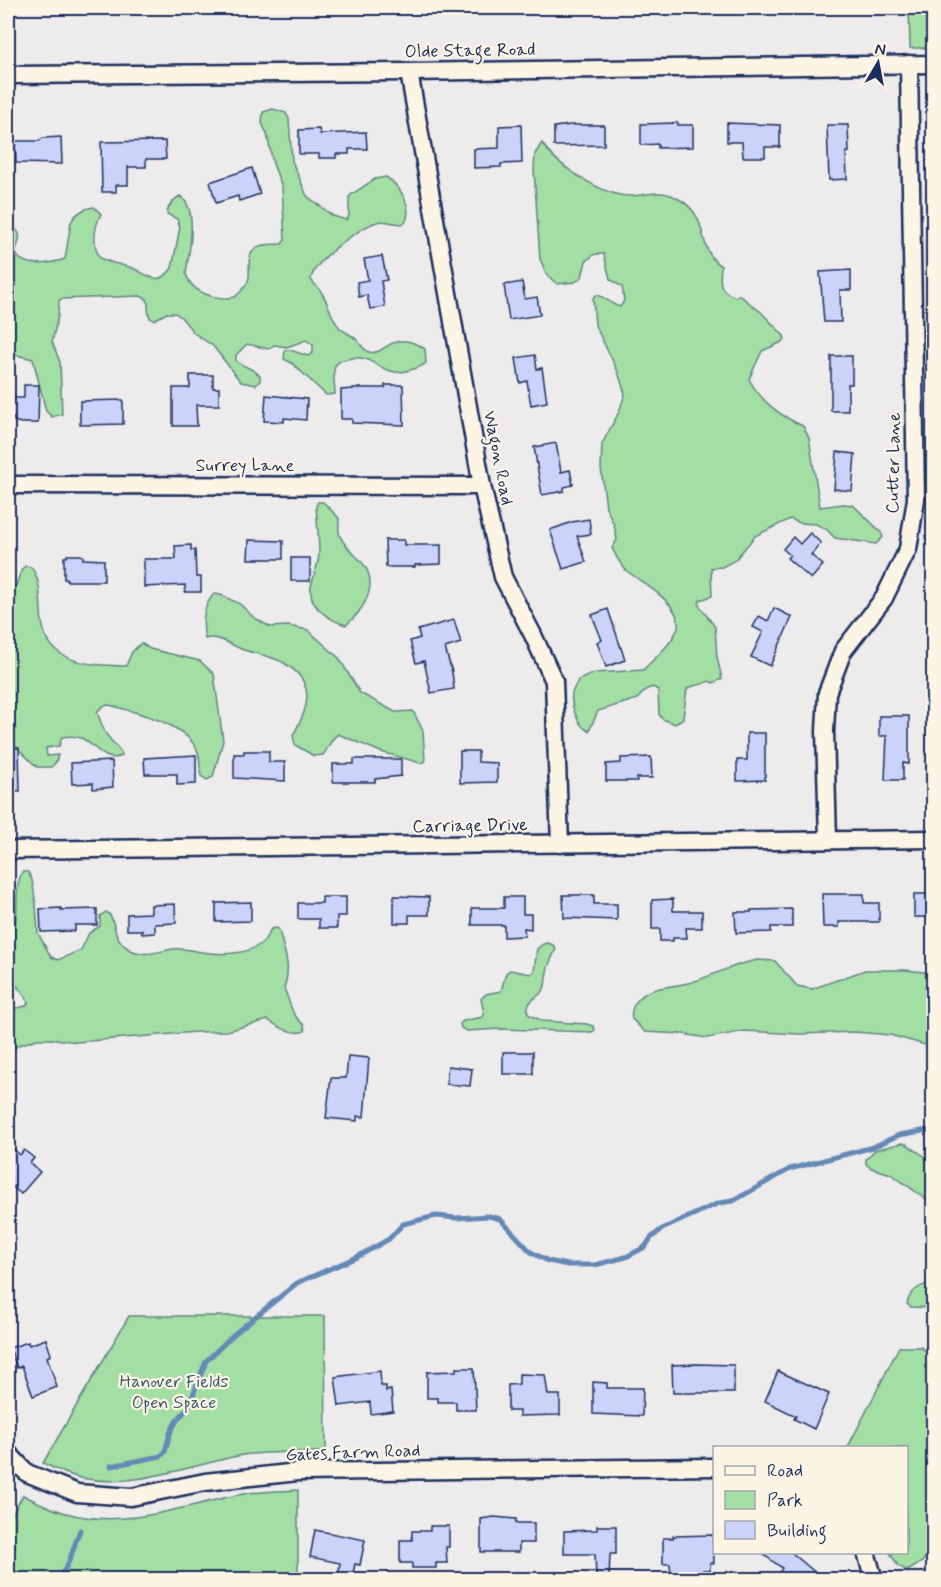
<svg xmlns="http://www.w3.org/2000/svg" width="941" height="1587" font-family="Mynerve,sans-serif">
<rect width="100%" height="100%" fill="#edebec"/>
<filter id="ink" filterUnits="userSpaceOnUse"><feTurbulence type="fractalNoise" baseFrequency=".0167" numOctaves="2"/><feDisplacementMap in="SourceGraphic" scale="12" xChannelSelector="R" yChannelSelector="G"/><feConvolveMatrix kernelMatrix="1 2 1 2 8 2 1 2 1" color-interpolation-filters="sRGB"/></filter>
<g filter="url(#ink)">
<g fill="#a3dea4" stroke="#5f8681" stroke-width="1.5">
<path d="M909 8H933V48H910Z"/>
<path d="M273 109 286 113 289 119 292 161 307 196 333 216 346 220 349 216V197L352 194 375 179 386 177C399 185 414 207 405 223 396 226 386 219 377 222 360 227 312 262 311 280 315 285 320 289 323 295 329 305 332 320 340 328 345 333 351 334 356 339 360 343 363 350 369 352 385 357 391 327 425 349L426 363C420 368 403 373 395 372 375 369 370 353 347 359 342 360 337 362 335 366 332 373 335 386 335 394L326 395 292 363 284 359 285 350H290L308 356 313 353V345L306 340 287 347 274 345 268 349 247 344 236 355V361C244 367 255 369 260 376V381L256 385 241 382 213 346 194 333 181 317 175 313H167L154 320 150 318C147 311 149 306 147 299L140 296 61 299 59 301 58 316 52 342 60 362 62 414 52 417 46 411 33 359 16 355 8 351V219C20 233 23 234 15 252 22 269 50 264 65 259L71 222C76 213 85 208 94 207L101 214C94 227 92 245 100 258 109 263 119 264 129 267 145 271 157 290 172 268L180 227 177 219 167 214C167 207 174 199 180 196 199 208 189 253 186 273 190 293 217 301 235 297 241 292 248 285 249 277 250 267 246 253 258 247 264 243 275 245 282 244L285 240 282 187 273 164 267 134 262 123 263 112Z"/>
<path d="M542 143C556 165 604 197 631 196 650 195 661 188 679 199 712 218 695 249 721 266 720 283 717 289 735 297L739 295 761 312 784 336 785 339 780 343 762 351 749 379C761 402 780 416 803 426L809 438 820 507 843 504 853 505 880 531 883 537 876 544 835 538 826 529 816 524 800 523 790 519 755 536 735 560 722 567 711 568 712 596 700 600 699 605 715 627 717 657 722 679 713 683 709 681C702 686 694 684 687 689L683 718 675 724 662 719 659 714 658 690 653 687 647 689 637 699 598 711 589 731C578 727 570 705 572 693 573 689 577 684 578 680L595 673 643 670C653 660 675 641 678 627 682 604 642 583 627 571 620 565 616 556 612 548L617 540 614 525 606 507 601 468 602 444 619 412 625 394 618 372 595 325 593 298 596 295C606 296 610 305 620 307L624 301 622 287 610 279 604 254H595L586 261 582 277 575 282 557 284 547 275 540 259 534 170 535 154Z"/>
<path d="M318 502H323L339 518C339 523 338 531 340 536 345 548 357 555 364 565 379 586 363 611 346 625 329 620 308 607 311 586 314 575 318 566 319 554 319 538 317 522 316 506Z"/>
<path d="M25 566 31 567C43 583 39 603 42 621 47 665 91 665 126 666L132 652 141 643 150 649 200 661 214 674 223 741 213 777 207 780 201 776C200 768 200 759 198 752 187 723 135 712 109 705L103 706 97 712 105 733 121 752 122 756C104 764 95 744 81 738 74 735 68 736 62 737L59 746 46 748 47 756 58 755 56 762 51 767H37L8 739V587L16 585 22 569Z"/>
<path d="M214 594 221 595 240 604 253 617 270 627 288 626 308 630 339 658 360 693 395 712 413 711 423 731 425 761 421 763 381 752 338 734C330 739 329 748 323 755L314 756 295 745 293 735C309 708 317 682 284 663 274 657 256 654 244 650 230 645 219 635 205 639 202 623 202 607 214 594Z"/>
<path d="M22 872H28L32 880 36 905 38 933 51 957 58 960 81 950 89 933 100 926V916L106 912C118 918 109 936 129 949 145 958 158 951 174 949 183 948 193 951 202 952 220 955 245 955 261 944 265 941 268 934 271 929L277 928 279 930C284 952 292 966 284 988 291 1004 290 1014 304 1025L305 1031C293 1036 278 1027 268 1020L227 1031 196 1032 77 1042 55 1039H37L19 1045 9 1052 8 1051V1010L26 1006 28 1003C26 992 14 987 11 976 7 957 14 937 16 919 18 904 15 886 22 872Z"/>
<path d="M547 943 553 945 556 949C553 956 548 964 547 972 545 979 547 984 543 991 536 999 525 1001 528 1014L542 1021 587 1024 593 1026 595 1030 592 1032 500 1029 466 1031 461 1028 460 1024 463 1021 483 1017 484 1013 481 999 486 994 501 991 506 973 510 970 531 974 534 971 537 949 543 944Z"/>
<path d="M758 960 775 961 797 986 812 989 865 970H905L933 973V1047L890 1035 855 1032 799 1034 745 1031 707 1038 683 1034 645 1032 632 1019C629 1007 639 996 650 991 663 986 678 986 692 982 715 975 733 964 758 960Z"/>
<path d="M902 1143 906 1144 933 1162V1204L891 1174 871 1168 866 1164V1159L875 1150Z"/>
<path d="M933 1283V1308L911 1307 907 1304C910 1290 920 1285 933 1283Z"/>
<path d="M129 1316H325L326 1452C299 1452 270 1451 243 1455 190 1465 135 1489 81 1478 67 1475 55 1469 43 1463Z"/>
<path d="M899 1347H921L934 1360 933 1549 922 1562 908 1571 898 1566 890 1553 906 1552V1448L848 1447Z"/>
<path d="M298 1490V1579H8V1522L23 1495C37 1502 51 1509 66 1513 125 1530 185 1505 243 1494 260 1491 280 1491 298 1490Z"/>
</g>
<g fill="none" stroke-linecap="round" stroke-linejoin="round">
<g stroke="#6589b6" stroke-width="5">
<path d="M111 1466 161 1456 165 1452 170 1433 177 1420 188 1408 206 1361 234 1334 297 1283 357 1257 389 1239 403 1224 436 1216 456 1218 489 1216 500 1219 531 1252 548 1261 568 1265H595L626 1257 645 1247 651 1238 662 1229 719 1203 733 1201 790 1169 873 1147 899 1135 934 1129"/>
<path d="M56 1580C70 1568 73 1547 80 1530"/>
</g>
</g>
<g fill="#cbd3fb" stroke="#1b2f5e" stroke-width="1.5">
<path d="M678 123V125H693V147L658 148V144L641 145V124Z"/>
<path d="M727 123 780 125V147H765V157H743L742 142H727Z"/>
<path d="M521 125 522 163 501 164V167L474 168V149L499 148V126Z"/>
<path d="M571 125H604V145L554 146V127Z"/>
<path d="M827 125H848L849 152H846L847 179 829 180Z"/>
<path d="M319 129 320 134 366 132 367 149H349V154H336V158H319V154H299V130Z"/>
<path d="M61 137 62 164 16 163 15 141H39L43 138Z"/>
<path d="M165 141 166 159H146V167H128V185H116V192H102L101 142Z"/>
<path d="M252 168 260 194 239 201 238 196 216 203 210 182Z"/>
<path d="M382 256 387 280 381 281 385 307 370 309 367 295 359 297 357 282 368 280 364 259Z"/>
<path d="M851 270V290H840L841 322H824L820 272Z"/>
<path d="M522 282 525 299 537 297 540 315 509 320 504 285Z"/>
<path d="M535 355 537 369 542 368 547 402 531 405 527 381 520 383 516 358Z"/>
<path d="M831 356H852V384H848V411H831Z"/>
<path d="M190 375H213V388H219V405H196L197 426H173V388H190Z"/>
<path d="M24 385H39L38 423H21L14 421V418H8V398H24Z"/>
<path d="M385 385H403L404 425 352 423V419H341V390L353 389V388H385Z"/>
<path d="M266 395 307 399 306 420 284 418V422L264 421Z"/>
<path d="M123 400V424L80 425V401Z"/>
<path d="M556 443 561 472 570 470 573 485 564 487V491L542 495 534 447Z"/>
<path d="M837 452 855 454 852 491 834 489Z"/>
<path d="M589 519 591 534 577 536 586 562 563 569 550 530 572 522Z"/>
<path d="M810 533 821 543 811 555 823 565 811 579 787 558 790 555 783 549 793 537 800 544Z"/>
<path d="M249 540 283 541V559H248Z"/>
<path d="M385 540H404V545H441V564L415 565V567H386Z"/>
<path d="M191 545V550H195L196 577H201V592H185V585L144 587V559H176L175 546Z"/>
<path d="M67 555H80L83 556V559L104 560V581H67V579H64V557H67Z"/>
<rect x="291" y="558" width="19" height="23"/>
<path d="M774 608 792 617 770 666 751 657 763 632 753 627 759 616 768 621Z"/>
<path d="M608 609 625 660 606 667 597 642 602 640 592 615Z"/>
<path d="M454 620 461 643 445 648 452 672 454 689 431 693 424 661 416 663 410 641 420 638 418 630Z"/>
<path d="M879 716H909V764L903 763V780H885L887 736H879Z"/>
<path d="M747 733H765V780L737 781V760H747Z"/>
<path d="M8 748H19L20 791H8Z"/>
<path d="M244 751H269V762H285V781L234 778V754H244Z"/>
<path d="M460 751H478V762L497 763V782L460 783Z"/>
<path d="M196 755V784L177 785V774H145L144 758Z"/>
<path d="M651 757 652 778H637V781H606V764L621 763V758Z"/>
<path d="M354 759H401V776L375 779V782H333V764H354Z"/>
<path d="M112 761 113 787 93 789V783L72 784 71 763Z"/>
<path d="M822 894H864V903H879V922H839V927H823Z"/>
<rect x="914" y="894" width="19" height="23"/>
<path d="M563 895H594V904H617V920L564 918Z"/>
<path d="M394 896 429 897V915H409V923H394Z"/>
<path d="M322 897H346V916H337V928H319V919H298V903H322Z"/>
<path d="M504 897H523V914H531V929L524 928 525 936 504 937V925H472V908H504Z"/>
<path d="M673 899V911H702V928H686L687 938H673V941H660V929H652V900Z"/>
<path d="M251 902V921L216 922V903Z"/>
<path d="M175 904 176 923 155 924V933L142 934V930H127V914L151 913V905Z"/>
<path d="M61 908V910L97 909V925H75V931L41 932 40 909Z"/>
<path d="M792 909V927H771V932L736 933 735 912H751V910Z"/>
<rect x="503" y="1052" width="30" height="22"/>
<path d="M348 1056 369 1058 364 1117 357 1116V1121L326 1118 331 1078H346Z"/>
<path d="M448 1066 472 1069 470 1086 446 1084Z"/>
<path d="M8 1144 20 1155 24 1150 34 1158 30 1163 40 1172 21 1194 8 1183Z"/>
<path d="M46 1339 51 1355 47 1357 57 1387 33 1396 22 1366 17 1368 10 1348 28 1342 29 1345Z"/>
<path d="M696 1364 734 1365V1393H673L672 1365Z"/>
<path d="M456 1368H474L476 1410H456V1402H438V1398H427V1372L456 1371Z"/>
<path d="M380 1371 381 1386H386V1391L391 1390 393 1411 371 1414 370 1402 339 1406 335 1377Z"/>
<path d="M778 1371 829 1394 814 1429 794 1419 796 1416 765 1401Z"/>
<path d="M519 1374 545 1375 548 1395H560V1415L519 1416V1411H508V1385L519 1384Z"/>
<path d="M593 1382 607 1383V1388H643L642 1416 593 1414Z"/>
<path d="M494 1517 516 1519V1523H534V1543H519V1552H481V1519Z"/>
<path d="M430 1526H449V1547H446L447 1563H436V1568H412V1563H400V1540H412V1531H430Z"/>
<path d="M597 1526H616V1554H610L609 1578H596L595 1554H564V1531L597 1530Z"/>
<path d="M315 1530 365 1540 360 1565 355 1564 352 1579 338 1576 340 1563 310 1557Z"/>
<path d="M713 1535 714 1563H710V1570H703V1580H690V1576H671L670 1564H663V1538H673V1536Z"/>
<path d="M760 1552H791L824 1580H788L779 1573 782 1568Z"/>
</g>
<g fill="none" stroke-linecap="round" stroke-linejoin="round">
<g stroke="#1b2f5e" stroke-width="21">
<g id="street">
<path d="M409 72 482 486 503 577 533 635 554 681 560 844"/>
<path d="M8 75 409 72 934 64"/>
<path d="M8 485 482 486"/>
<path d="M828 840 825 731 827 693 843 651 884 598 908 549 916 499 909 64"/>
<path d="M8 850 934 839"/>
<path d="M8 1453 27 1473 77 1493 131 1497 205 1482 298 1472 714 1467"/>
<path d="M866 1552 874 1580"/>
</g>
</g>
<use href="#street" stroke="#fcf5e5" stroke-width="16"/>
</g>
</g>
<g text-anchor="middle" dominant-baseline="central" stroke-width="4.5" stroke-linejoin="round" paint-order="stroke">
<g font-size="18" fill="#1b2f5e" stroke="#fcf5e5">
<text transform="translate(470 51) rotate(-1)">Olde Stage Road</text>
<text transform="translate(498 458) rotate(79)">Wagon Road</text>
<text transform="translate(894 463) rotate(-89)">Cutter Lane</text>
<text x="245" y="466">Surrey Lane</text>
<text transform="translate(470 826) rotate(-1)">Carriage Drive</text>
<text transform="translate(353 1453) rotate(-2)">Gates Farm Road</text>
</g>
<g font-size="18" fill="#3d5b70" stroke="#fcf5e5">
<text x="174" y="1382">Hanover Fields<tspan x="174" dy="21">Open Space</tspan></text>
</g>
</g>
<rect width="941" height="1587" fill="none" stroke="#fcf5e5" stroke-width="30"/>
<rect x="15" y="15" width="911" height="1557" fill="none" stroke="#1b2f5e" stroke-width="2" filter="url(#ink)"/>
<rect x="713" y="1446" width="195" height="108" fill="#fcf5e5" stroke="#a2a6af" stroke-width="1.5"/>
<rect x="725" y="1466" width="30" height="9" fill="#fcf5e5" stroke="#a2a6af" stroke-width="1.5"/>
<text x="767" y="1476" font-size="18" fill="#1b2f5e">Road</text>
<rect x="725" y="1491" width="30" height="18" fill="#a3dea4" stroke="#a2a6af" stroke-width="1.5"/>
<text x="767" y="1506" font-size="18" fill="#1b2f5e">Park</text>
<rect x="725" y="1521" width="30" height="18" fill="#cbd3fb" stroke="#a2a6af" stroke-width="1.5"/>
<text x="767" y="1536" font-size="18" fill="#1b2f5e">Building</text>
<g transform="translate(878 63) rotate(10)" stroke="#fcf5e5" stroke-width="4.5" paint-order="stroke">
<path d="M0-4.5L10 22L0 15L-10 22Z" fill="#1b2f5e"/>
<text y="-9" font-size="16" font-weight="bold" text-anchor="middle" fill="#1b2f5e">N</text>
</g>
</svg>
